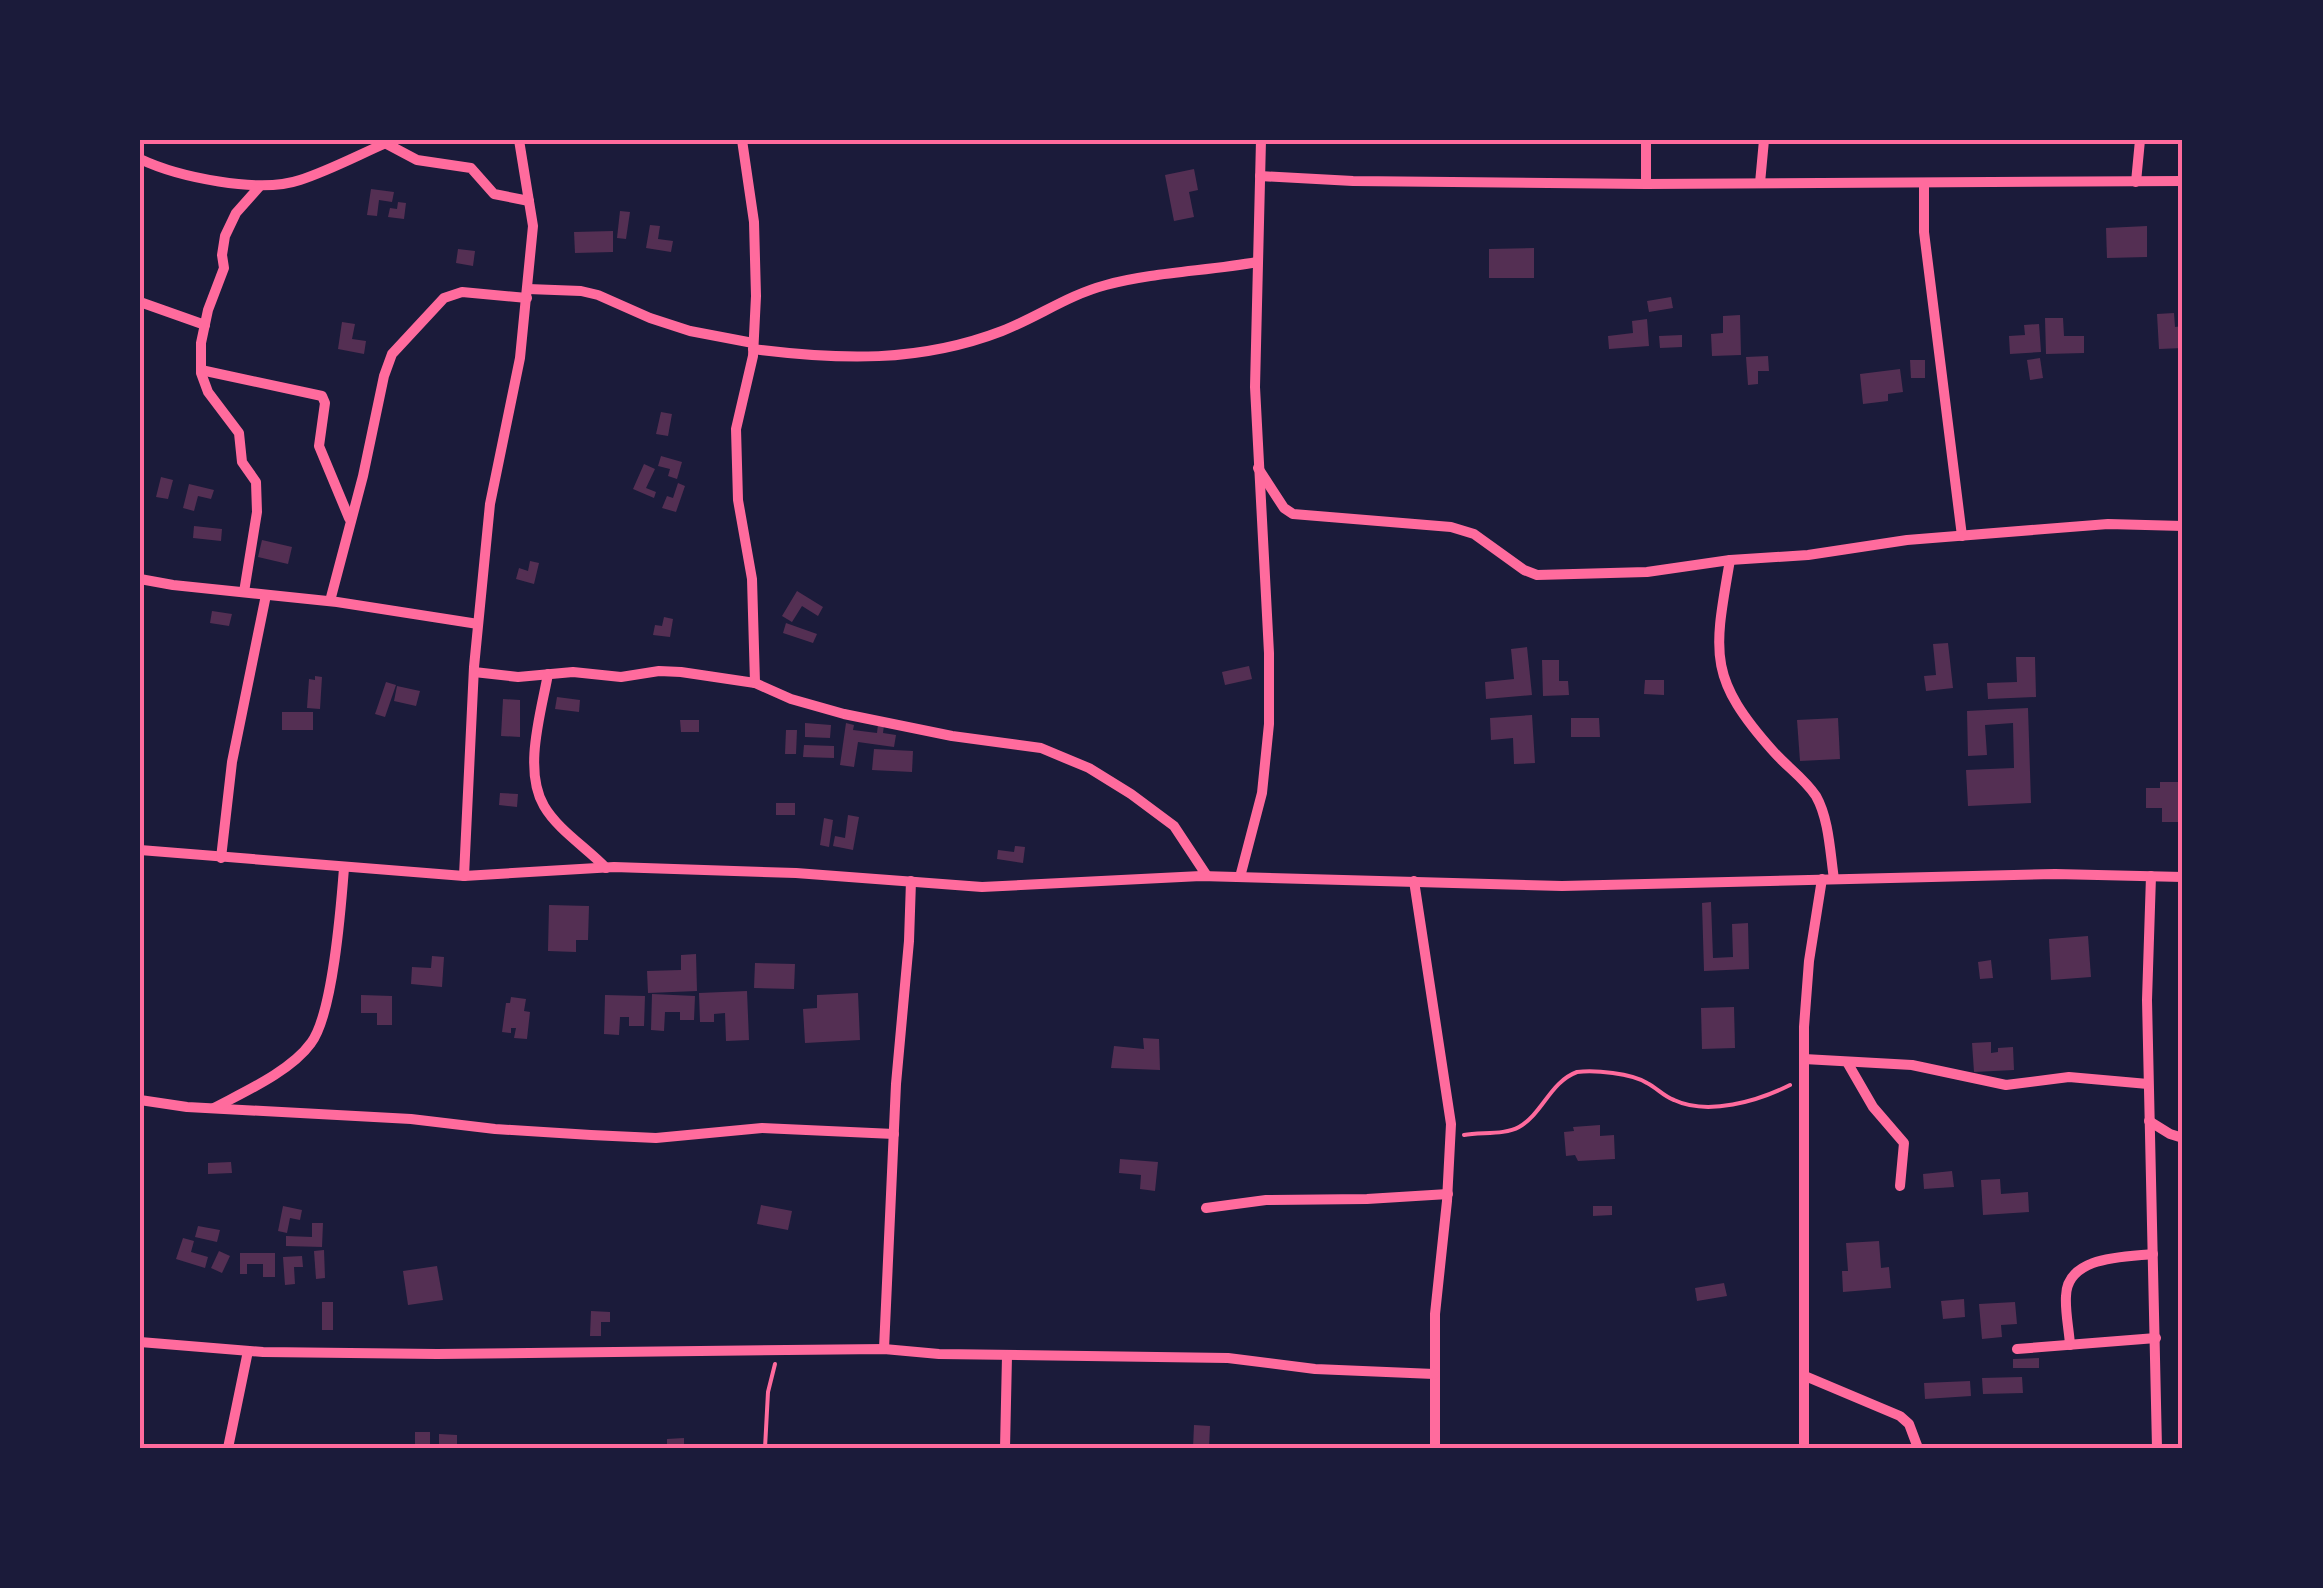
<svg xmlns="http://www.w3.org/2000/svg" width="2323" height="1588" font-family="'Fira Sans',sans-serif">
<rect width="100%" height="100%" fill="#1b1b3a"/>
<g fill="#542f53">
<path d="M1194 169 1198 190 1189 192 1194 217 1174 221 1165 175Z"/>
<path d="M371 189 394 192 392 202 379 200 377 216 367 215Z"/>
<path d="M398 202 406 203 404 219 388 217 390 208 397 209Z"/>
<path d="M620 211 630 212 626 239 617 238Z"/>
<path d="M650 225 660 226 658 239 673 241 671 252 646 248Z"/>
<path d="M2147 226V257L2107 258 2106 228Z"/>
<path d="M613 231V252L575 253 574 232Z"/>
<path d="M1534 248V278H1489V249Z"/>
<path d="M458 249 475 251 473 266 456 263Z"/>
<path d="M1671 297 1673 308 1649 312 1647 301Z"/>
<path d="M2174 313 2175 327 2183 326V348L2159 349 2157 314Z"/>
<path d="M1740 315 1741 355 1712 356 1711 334 1723 333V316Z"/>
<path d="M2045 318H2063L2064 336H2084V353L2046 354Z"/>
<path d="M1647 319 1649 346 1609 349 1608 336 1633 333 1632 321Z"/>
<path d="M342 322 355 324 352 339 366 341 364 354 338 349Z"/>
<path d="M2039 324 2041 352 2010 354 2009 336 2025 335 2024 325Z"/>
<path d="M1682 335V347L1660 348 1659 336Z"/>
<path d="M1768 356 1769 371H1758V384L1748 385 1746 357Z"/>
<path d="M2040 358 2043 378 2030 380 2027 360Z"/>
<path d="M1910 360H1925V378H1911Z"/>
<path d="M1900 369 1903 392 1888 394V401L1863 404 1860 374Z"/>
<path d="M661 412 672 414 668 436 656 434Z"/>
<path d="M661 456 682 462 677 479 668 476 670 469 658 466Z"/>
<path d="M644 464 655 469 646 488 656 492 654 498 633 489Z"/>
<path d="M161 477 173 480 168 499 156 497Z"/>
<path d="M678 483 685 486 676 512 662 508 667 496 673 498Z"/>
<path d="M189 484 214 490 211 499 198 496 194 511 183 508Z"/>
<path d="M194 526 222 529 221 541 193 538Z"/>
<path d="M262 540 292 547 288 564 258 557Z"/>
<path d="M530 561 539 563 534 584 516 579 519 568 528 571Z"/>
<path d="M797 591 823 607 818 616 802 606 792 622 782 616Z"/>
<path d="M212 611 232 614 229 626 210 623Z"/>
<path d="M664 617 673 619 670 637 653 635 655 625 662 626Z"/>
<path d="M786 623 817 634 813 643 783 633Z"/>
<path d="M1948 643 1953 688 1926 691 1924 676 1936 675 1933 644Z"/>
<path d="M1527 647 1532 695 1486 699 1485 682 1514 679 1511 649Z"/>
<path d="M2016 657H2035L2036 697 1988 699 1987 683 2017 682Z"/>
<path d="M1542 660H1559V681H1568L1569 695 1543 696Z"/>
<path d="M1249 666 1252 679 1225 685 1222 672Z"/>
<path d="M315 676 322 677 320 709 307 708 309 679 315 680Z"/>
<path d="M1645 680H1664V695L1644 694Z"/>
<path d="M386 682 396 685 385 717 375 714Z"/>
<path d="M397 686 420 691 416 706 394 701Z"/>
<path d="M557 697 580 700 579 712 555 709Z"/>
<path d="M503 699 520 700V737L501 736Z"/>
<path d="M2028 708 2031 803 1968 806 1966 770 2014 768 2013 723 1985 725 1987 755 1968 756 1967 711Z"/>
<rect x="282" y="712" width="31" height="18"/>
<path d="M1532 715 1535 763 1514 764 1513 738 1491 740 1490 718Z"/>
<path d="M1571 718H1599L1600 737H1571Z"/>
<path d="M1838 718 1840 759 1800 761 1797 720Z"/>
<path d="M680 720H699V732H681Z"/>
<path d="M805 723 831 725 830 738 805 737Z"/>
<path d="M846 723 854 725 853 730 877 733 878 724 884 725 883 733 896 735 894 747 858 742 854 767 840 765Z"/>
<path d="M786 730H797L796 754H785Z"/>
<path d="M804 745 834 746V758L803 757Z"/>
<path d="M874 749 913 751 912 772 872 770Z"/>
<path d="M2160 782H2178V794H2183V822H2162V808H2146V788H2160Z"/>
<path d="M500 793 518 794 517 807 499 805Z"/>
<rect x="776" y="803" width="19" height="12"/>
<path d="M848 815 859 817 853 850 833 846 835 836 845 838Z"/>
<path d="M824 818 833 820 829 847 820 845Z"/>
<path d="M1015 846 1025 847 1023 863 997 859 998 850 1014 852Z"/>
<path d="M1711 902 1713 958 1733 957 1732 924 1748 923 1749 969 1704 971 1702 903Z"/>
<path d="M549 905 589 906 588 940H576V952L548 951Z"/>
<path d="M2088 936 2091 977 2051 980 2049 939Z"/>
<path d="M696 954 697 991 648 993 647 971 681 970V955Z"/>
<path d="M432 956 444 957 442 987 411 984 412 967 431 968Z"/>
<path d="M1991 960 1993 978 1980 979 1978 962Z"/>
<path d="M755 963 795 964 794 989 754 988Z"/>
<path d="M747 991 749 1040 726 1041 725 1013 714 1014V1022H700L699 993Z"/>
<path d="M858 993 860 1040 805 1043 803 1009 817 1008V995Z"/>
<path d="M652 994 695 996 694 1020H680V1012H665L664 1031 651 1030Z"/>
<path d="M361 995 392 996V1025H377V1013H361Z"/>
<path d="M605 995 645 996 644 1026H629V1017H620L619 1035 604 1034Z"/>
<path d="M511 997 526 999 524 1011 530 1012 527 1039 514 1038 516 1028H511V1033L502 1032 506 1003H510Z"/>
<path d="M1734 1007 1735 1048 1702 1049 1701 1008Z"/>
<path d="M1143 1038 1159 1039 1160 1070 1111 1068 1114 1046 1144 1049Z"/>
<path d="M1991 1042V1053L1998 1052V1048L2013 1047 2014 1070 1974 1072 1972 1043Z"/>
<path d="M1600 1125V1136L1614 1135 1615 1159 1578 1161 1575 1155 1566 1156 1564 1132 1574 1131 1573 1127Z"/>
<path d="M1120 1159 1158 1162 1155 1191 1140 1189 1141 1175 1119 1173Z"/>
<path d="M231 1162 232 1173 208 1174V1163Z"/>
<path d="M1952 1171 1954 1187 1924 1189 1923 1174Z"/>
<path d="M2000 1179 2001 1194 2028 1192 2029 1212 1983 1215 1981 1180Z"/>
<path d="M761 1205 792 1211 788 1230 757 1224Z"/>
<path d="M283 1206 302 1210 300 1220 290 1218 287 1233 278 1231Z"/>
<path d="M1593 1206H1612V1215L1593 1216Z"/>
<path d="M312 1223H323L322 1247 286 1246V1236L312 1237Z"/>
<path d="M198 1226 220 1230 217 1242 195 1237Z"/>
<path d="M183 1238 194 1241 191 1252 208 1257 205 1268 176 1259Z"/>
<path d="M1879 1241 1881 1268 1889 1267 1891 1288 1843 1292 1842 1271H1848L1846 1243Z"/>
<path d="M324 1250 325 1278 316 1279 314 1251Z"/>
<path d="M219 1251 230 1256 222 1273 211 1268Z"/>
<path d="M240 1253H275V1277H263V1264H247V1274H240Z"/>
<path d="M302 1256 303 1267H294L295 1284 285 1285 283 1257Z"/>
<path d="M437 1266 443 1300 408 1305 403 1271Z"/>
<path d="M1724 1283 1727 1296 1697 1301 1695 1288Z"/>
<path d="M1964 1299 1965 1317 1943 1319 1941 1301Z"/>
<rect x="322" y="1302" width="11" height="28"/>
<path d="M2015 1302 2017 1324 2001 1325 2002 1337 1982 1339 1979 1304Z"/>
<path d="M591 1311 610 1312V1322H601V1336H590Z"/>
<path d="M2039 1358V1368H2013V1359Z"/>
<path d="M2022 1377 2023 1393 1983 1394 1982 1378Z"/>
<path d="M1970 1381 1971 1396 1925 1399 1924 1383Z"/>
<path d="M1194 1425 1210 1426 1209 1448H1193Z"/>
<rect x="415" y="1432" width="15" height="16"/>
<path d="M439 1434 457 1435V1448H439Z"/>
<path d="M684 1438V1448H667V1439Z"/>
</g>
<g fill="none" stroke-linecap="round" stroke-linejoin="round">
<g stroke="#ff6b9d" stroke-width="4">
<path d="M1464 1135C1481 1132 1505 1135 1519 1127 1543 1113 1550 1082 1577 1072 1595 1070 1631 1073 1647 1083 1657 1088 1663 1096 1674 1100 1708 1116 1758 1101 1790 1085"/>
<path d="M765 1448 768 1392 775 1364"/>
</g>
<g stroke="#ff6b9d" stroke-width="10">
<path d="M742 140 754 222 756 296 753 356 736 429 738 500 752 579 755 683"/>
<path d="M385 143 417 160 471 168 494 194 529 201"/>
<path d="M140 159C178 177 259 194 300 180 331 170 362 153 393 140"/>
<path d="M1260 176 1353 181 1646 184 2183 181"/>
<path d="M2136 182 2140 140"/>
<path d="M1760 183 1764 140"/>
<path d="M1924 183V232L1962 536"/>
<path d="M1646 184V140"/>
<path d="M528 289 581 291 598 295 650 318 690 331 753 343"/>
<path d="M140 302 205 325"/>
<path d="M753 349C839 360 919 363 1002 331 1038 317 1068 295 1106 285 1154 272 1208 271 1257 262"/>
<path d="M201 370 322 396 325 403 319 446 349 518"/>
<path d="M1258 468 1284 508 1293 514 1451 527 1474 534 1524 570 1537 575 1647 572 1730 560 1808 555 1907 540 2108 524 2183 526"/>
<path d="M1730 560C1714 653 1707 677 1773 751 1787 767 1804 778 1816 796 1829 819 1830 852 1834 879"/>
<path d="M140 579 173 585 337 602 478 624"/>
<path d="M244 592 257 512 256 482 242 462 239 433 208 392 201 373V343L208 310 224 268 222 255 225 236 236 213 260 186"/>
<path d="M330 601 363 476 384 376 392 354 444 298 462 292 527 298"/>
<path d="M474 672 518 677 573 672 621 677 659 671 681 672 755 683 791 699 844 714 952 736 1041 748 1089 768 1131 794 1174 826 1207 876"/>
<path d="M548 674C541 713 523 770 544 806 558 830 587 848 606 868"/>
<path d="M140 850 464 876 614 867 796 873 982 887 1201 876 1562 886 2055 874 2183 877"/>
<path d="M221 858 232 762 266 595"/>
<path d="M464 876 474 667 490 504 520 358 533 226 519 140"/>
<path d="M2151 876 2147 1000 2157 1448"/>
<path d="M1240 877 1262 793 1269 724V653L1255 387 1261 140"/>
<path d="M1414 881 1451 1124 1447 1201 1435 1314V1448"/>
<path d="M1804 1059 1912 1065 2006 1085 2069 1077 2148 1084"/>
<path d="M1847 1062 1873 1107 1904 1143 1900 1186"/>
<path d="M140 1100 187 1107 411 1119 495 1129 591 1135 656 1138 762 1128 894 1134"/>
<path d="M214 1108C244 1092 291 1071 311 1043 333 1014 341 907 344 868"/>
<path d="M2149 1121 2170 1134 2183 1138"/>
<path d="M1206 1208 1266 1200 1367 1199 1448 1194"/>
<path d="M140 1342 263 1352 437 1354 884 1349 939 1354 1228 1358 1315 1369 1434 1374"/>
<path d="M2070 1345C2069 1329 2065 1312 2066 1296 2067 1256 2124 1257 2153 1254"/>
<path d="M884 1349 896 1084 909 941 911 881"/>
<path d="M2017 1349 2156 1338"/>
<path d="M1805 1376 1900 1416 1909 1424 1918 1448"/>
<path d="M228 1448 248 1351"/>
<path d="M1005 1448 1007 1356"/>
<path d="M1804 1448V1027L1809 961 1822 879"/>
</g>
</g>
<rect width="2323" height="1588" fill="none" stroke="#1b1b3a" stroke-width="285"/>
<rect x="142" y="142" width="2038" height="1304" fill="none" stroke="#ff6b9d" stroke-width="4"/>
</svg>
